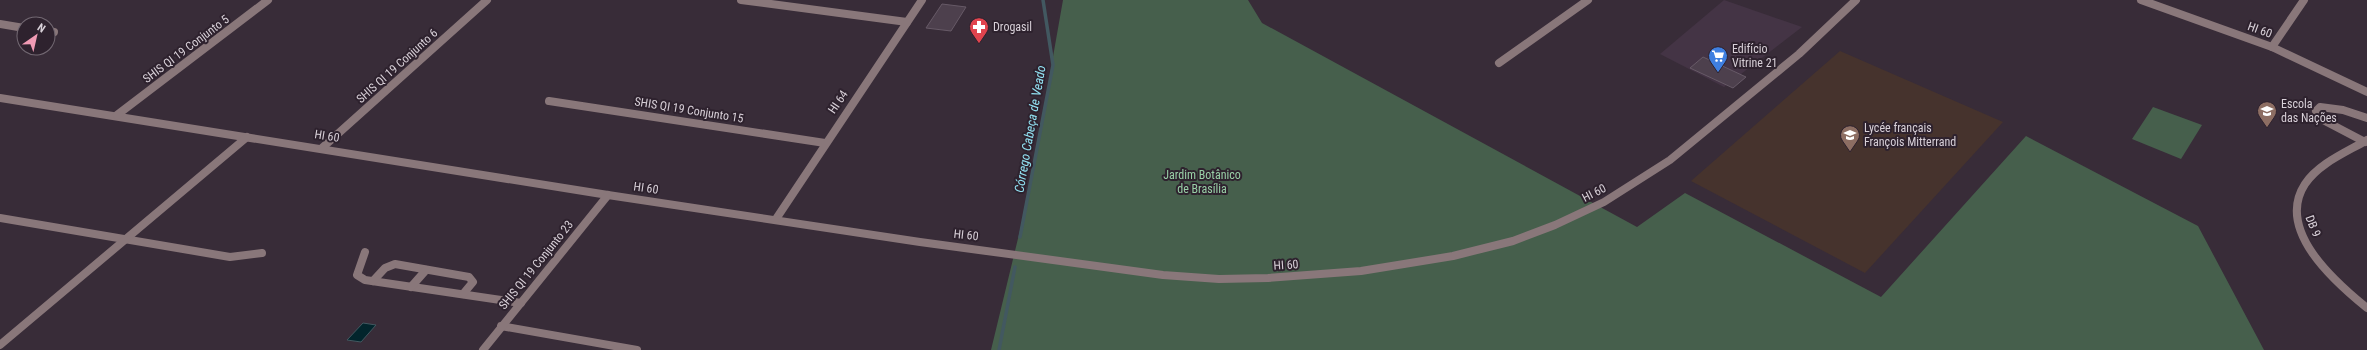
<svg xmlns="http://www.w3.org/2000/svg" width="2367" height="350" font-family="'Roboto Condensed',sans-serif">
<rect width="100%" height="100%" fill="#382c38"/>
<path fill="#443445" d="M1724 0 1802 27 1724 87 1660 54Z"/>
<path fill="#46332d" d="M1840 51 2003 122 1865 273 1691 181Z"/>
<g fill="#465f4c">
<path d="M1063 0H1248L1262 23 1637 227 1685 193 1881 297 2026 136 2198 226 2264 350H991L1029 193Z"/>
<path d="M2153 107 2202 125 2181 159 2132 139Z"/>
</g>
<path fill="#02252c" stroke="#425860" d="M363 323 376 325 361 342 347 340Z"/>
<g fill="none" stroke-linecap="round" stroke-linejoin="round">
<g stroke="#425860" stroke-width="3.5">
<path d="M1020 237 1053 65 1043 0"/>
<path d="M999 350 1015 267"/>
</g>
</g>
<g fill="#4d404d" stroke="#675a67">
<path d="M942 4 966 7 951 31 926 28Z"/>
<path d="M1703 57 1746 77 1733 88 1690 68Z"/>
</g>
<g fill="none" stroke-linecap="round" stroke-linejoin="round">
<g stroke="#89777a" stroke-width="8">
<path d="M741 0 907 22"/>
<path d="M2141 0 2272 47 2367 92"/>
<path d="M0 24 24 28"/>
<path d="M48 31 54 32"/>
<path d="M2272 47 2304 0"/>
<path d="M1499 63 1588 0"/>
<path d="M0 98 608 195 920 242 1163 275 1219 279 1268 278 1361 271 1453 256 1513 241 1555 225 1604 202 1670 160 1799 54 1856 0"/>
<path d="M549 101 825 143"/>
<path d="M117 115 268 0"/>
<path d="M2367 140C2347 152 2319 163 2305 184 2275 230 2335 282 2367 308"/>
<path d="M2365 142 2325 121 2316 111 2320 107 2343 110 2367 118"/>
<path d="M322 148 487 0"/>
<path d="M0 218 230 257 262 253"/>
<path d="M776 219 922 0"/>
<path d="M365 252 357 275 365 280 521 303"/>
<path d="M373 281 385 268 395 264 469 277 473 282 463 294"/>
<path d="M411 287 426 270"/>
<path d="M501 326 637 350"/>
<path d="M0 345 247 137"/>
<path d="M483 350 608 195"/>
</g>
</g>
<defs>
<g id="pharmacy-pin" transform="scale(1)"><path d="M0 17L-7.5 6A9.5 9.5 0 1 1 7.5 6Z" fill="#e0444e" stroke="#2e222e"/><path d="M-2-6h4v4h4v4h-4v4h-4v-4h-4v-4h4Z" fill="#fff"/></g>
<g id="supermarket-pin" transform="scale(1)"><path d="M0 17L-7.5 6A9.5 9.5 0 1 1 7.5 6Z" fill="#3f7fe0" stroke="#2e222e"/><path d="M-6-5.5h2.5l.6 2H6L4.5 2H-2.5L-4.4-4H-6ZM-1.5 3.2a1.3 1.3 0 1 0 .1 0ZM3 3.2a1.3 1.3 0 1 0 .1 0Z" fill="#fff"/></g>
<g id="school-pin" transform="scale(1)"><path d="M0 17L-7.5 6A9.5 9.5 0 1 1 7.5 6Z" fill="#8d6e63" stroke="#2e222e"/><path d="M0-5L7-2L0 1L-7-2ZM-4 1L0 2.5L4 1V4Q0 6-4 4Z" fill="#fff"/></g>
</defs>
<g fill-rule="evenodd">
<use href="#pharmacy-pin" x="979" y="27"/>
<use href="#supermarket-pin" x="1718" y="56"/>
<use href="#school-pin" x="2267" y="111"/>
<use href="#school-pin" x="1850" y="135"/>
</g>
<g text-anchor="middle" dominant-baseline="central" stroke-width="4" stroke-linejoin="round" paint-order="stroke">
<g font-size="12" fill="#d8d0d8" stroke="#2e222e" text-anchor="start">
<text x="993" y="27">Drogasil</text>
<text x="1732" y="49">Edifício<tspan x="1732" dy="14">Vitrine 21</tspan></text>
<text x="2281" y="104">Escola<tspan x="2281" dy="14">das Nações</tspan></text>
<text x="1864" y="128">Lycée français<tspan x="1864" dy="14">François Mitterrand</tspan></text>
</g>
<g font-size="12" fill="#d8d0d8" stroke="#2e222e">
<text transform="translate(2260 30) rotate(20)">HI 60</text>
<text transform="translate(186 49) rotate(-37)">SHIS QI 19 Conjunto 5</text>
<text transform="translate(397 66) rotate(-42)">SHIS QI 19 Conjunto 6</text>
<text transform="translate(838 102) rotate(-56)">HI 64</text>
<text transform="translate(689 110) rotate(9)">SHIS QI 19 Conjunto 15</text>
<text transform="translate(327 136) rotate(9)">HI 60</text>
<text transform="translate(646 188) rotate(8)">HI 60</text>
<text transform="translate(1594 193) rotate(-27)">HI 60</text>
<text transform="translate(2313 226) rotate(68)">DB 9</text>
<text transform="translate(966 235) rotate(6)">HI 60</text>
<text transform="translate(536 265) rotate(-51)">SHIS QI 19 Conjunto 23</text>
<text transform="translate(1286 265) rotate(-4)">HI 60</text>
</g>
<g font-size="12" fill="#99d0a7" stroke="#2e222e">
<text x="1202" y="175">Jardim Botânico<tspan x="1202" dy="14">de Brasília</tspan></text>
</g>
<g font-size="13" font-style="italic" fill="#93e3f4" stroke="#2e222e">
<text transform="translate(1030 129) rotate(-80)">Córrego Cabeça de Veado</text>
</g>
</g>
<g transform="translate(36 36) rotate(34)"><circle r="19" fill="#2e222e" stroke="#726872"/>
<path d="M0-3L7 15L0 10L-7 15Z" fill="#f09ab4"/>
<text y="-6" font-size="11" font-weight="bold" text-anchor="middle" fill="#d8d0d8">N</text>
</g>
</svg>
